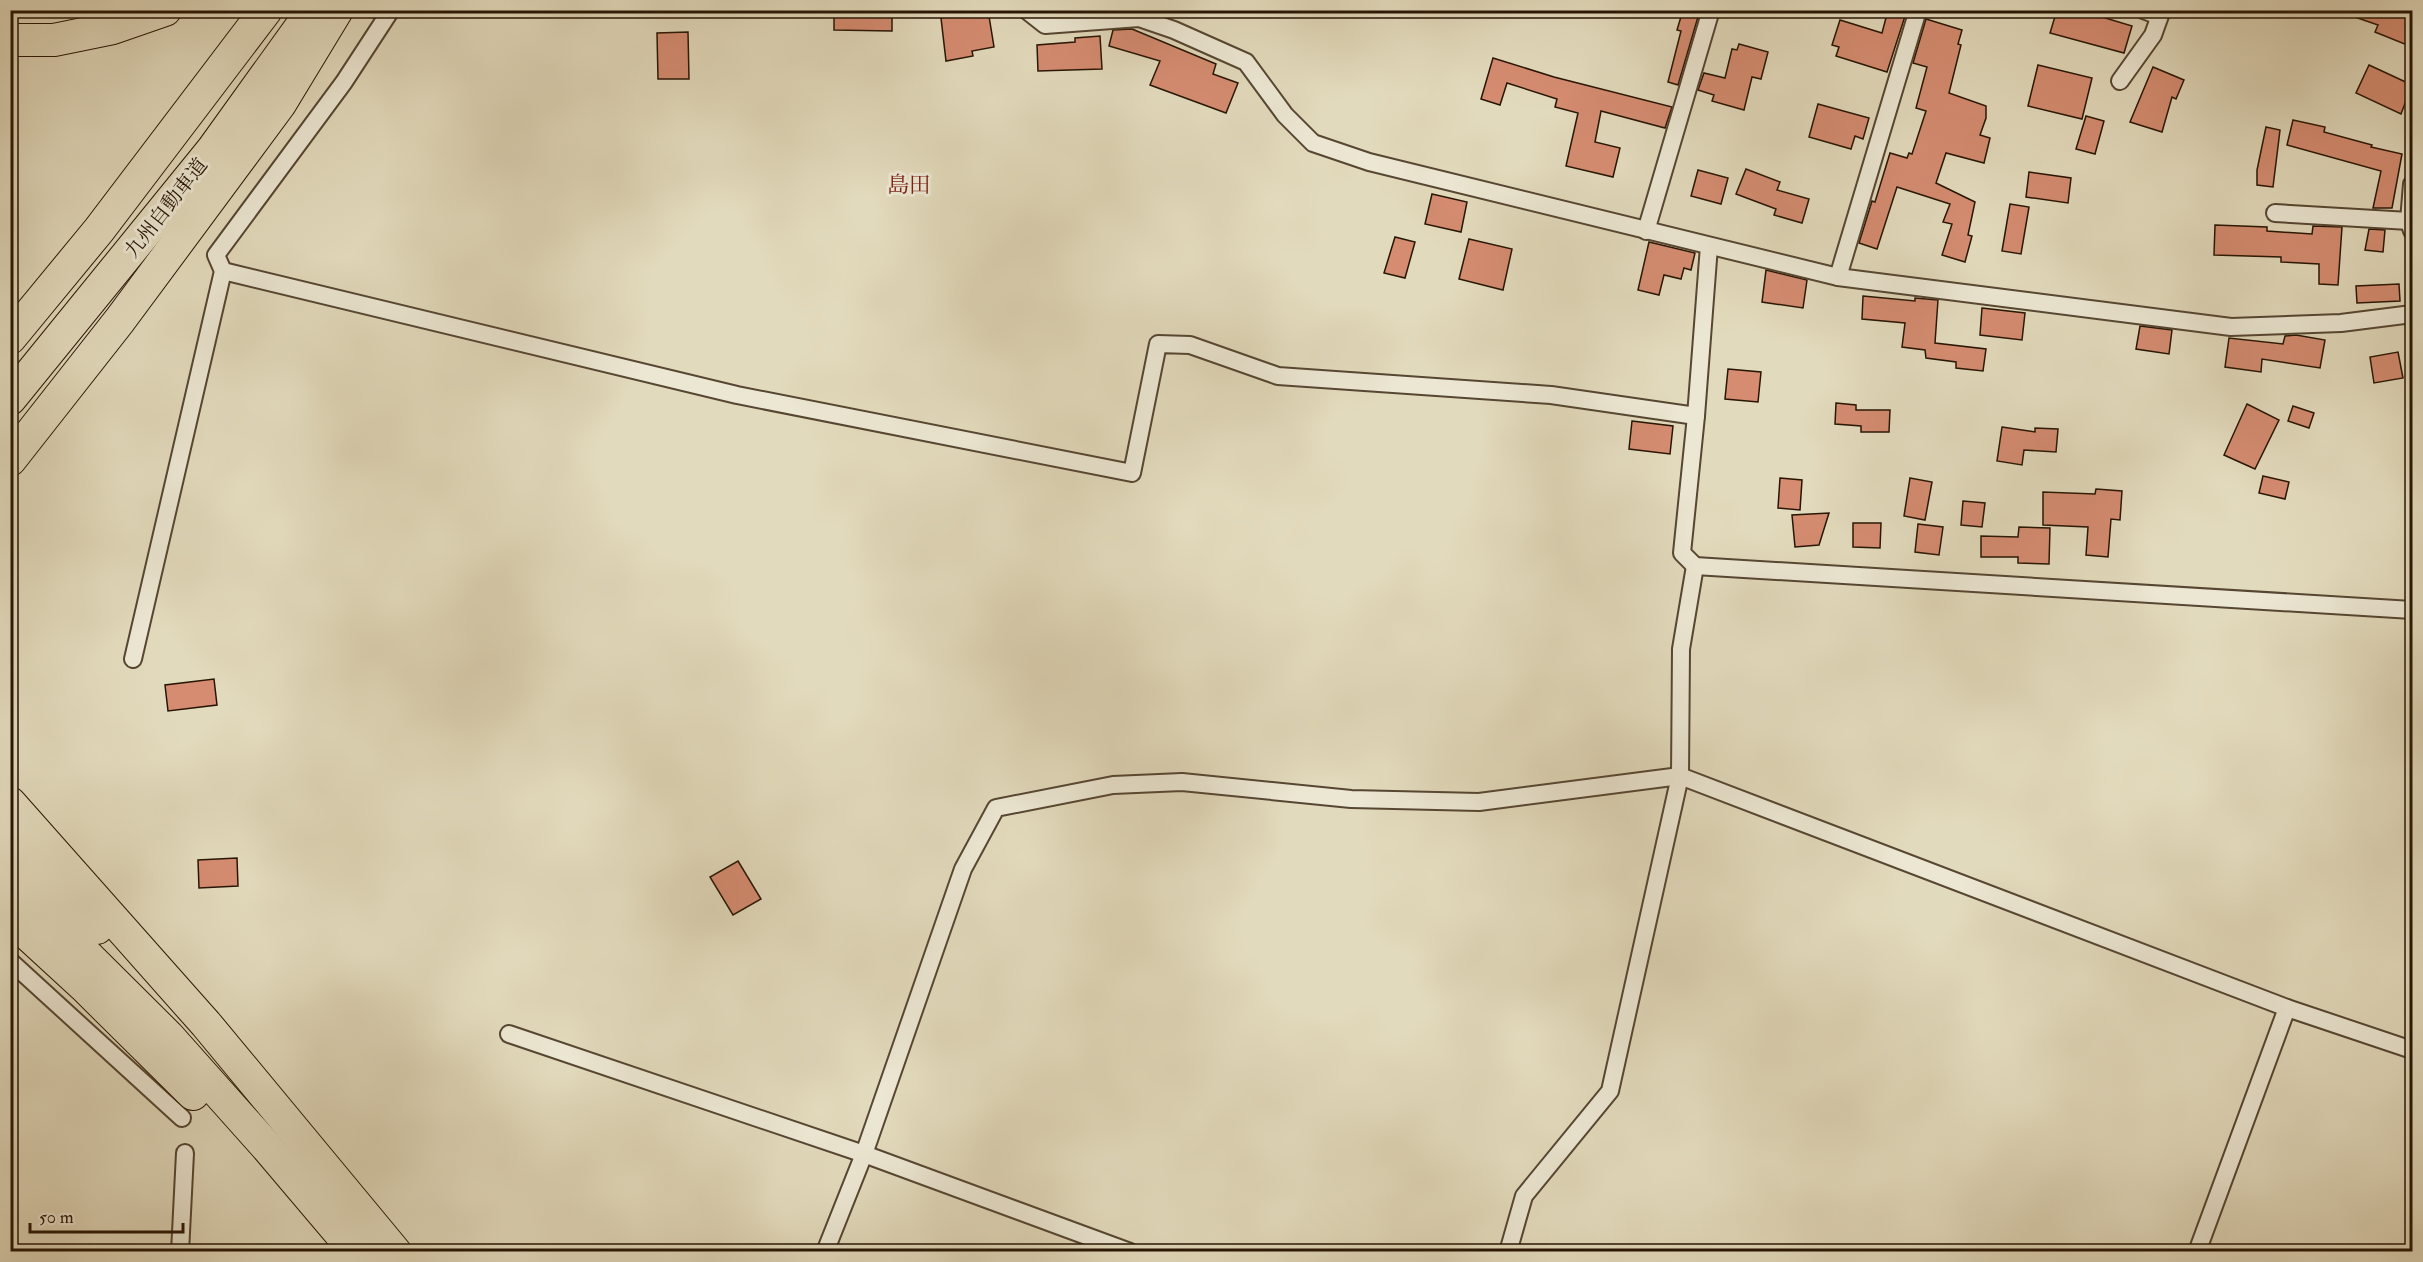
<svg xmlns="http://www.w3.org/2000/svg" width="2423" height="1262" font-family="'IM FELL Double Pica','Noto Serif JP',serif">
<rect width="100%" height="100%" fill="#e2dabc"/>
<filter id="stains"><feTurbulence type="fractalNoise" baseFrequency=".00333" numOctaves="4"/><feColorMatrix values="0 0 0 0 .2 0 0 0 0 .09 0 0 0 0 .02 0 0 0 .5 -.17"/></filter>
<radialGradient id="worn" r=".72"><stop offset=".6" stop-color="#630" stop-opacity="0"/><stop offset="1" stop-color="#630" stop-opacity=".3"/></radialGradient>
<g fill="#d58c71" stroke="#271504" stroke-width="1.5">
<path d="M834 10H892V31L834 30Z"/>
<path d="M988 10 994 47 972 51 973 56 946 61 941 18Z"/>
<path d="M1683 10H1700L1678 85 1668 82 1681 31 1677 30Z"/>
<path d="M1888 10H1907L1887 72 1836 56 1839 47 1832 45 1840 20 1882 33Z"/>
<path d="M2057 10H2079L2132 26 2124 53 2050 33Z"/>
<path d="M2344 10H2397L2412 17V47L2375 32 2378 25 2343 13Z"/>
<path d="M1926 19 1962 30 1958 44 1961 45 1949 93 1986 106V118L1980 135 1990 138 1984 163 1946 153 1936 183 1975 202 1968 235 1972 236 1965 262 1942 255 1952 224 1943 222 1950 204 1897 187 1877 249 1859 243 1872 201 1875 202 1890 153 1907 158 1909 153 1912 154 1926 111 1916 108 1927 67 1913 63Z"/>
<path d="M1132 29 1216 64 1213 74 1238 83 1226 113 1150 85 1160 61 1109 46 1113 30Z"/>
<path d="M688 32 689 79H658L657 33Z"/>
<path d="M1100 36 1102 69 1038 71 1037 45 1075 42V38Z"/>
<path d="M1739 44 1768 52 1761 79 1752 77 1744 110 1712 101 1714 95 1698 90 1704 73 1725 78 1732 49 1737 50Z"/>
<path d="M1493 58 1554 77 1672 107 1665 128 1601 111 1595 142 1620 148 1613 177 1566 166 1578 113 1555 107 1557 99 1507 83 1500 105 1481 99Z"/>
<path d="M2038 65 2092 78 2082 119 2028 106Z"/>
<path d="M2369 65 2412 85 2401 114 2356 93Z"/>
<path d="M2153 67 2184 80 2176 99 2172 97 2162 132 2130 122Z"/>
<path d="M1818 104 1869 118 1863 139 1855 136 1851 149 1809 137Z"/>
<path d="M2086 116 2104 121 2095 154 2076 149Z"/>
<path d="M2293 120 2325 127 2324 132 2372 145 2371 147 2402 154 2392 208H2373L2381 171 2287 145Z"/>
<path d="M2266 127 2280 130 2273 187 2257 185V170Z"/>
<path d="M1746 169 1780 182 1777 190 1809 199 1802 223 1774 215 1776 209 1736 194Z"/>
<path d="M1698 170 1728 178 1721 204 1691 196Z"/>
<path d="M2029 172 2071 178 2068 203 2026 197Z"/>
<path d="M1432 194 1467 202 1461 232 1425 224Z"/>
<path d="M2010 204 2029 207 2021 254 2002 251Z"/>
<path d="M2215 225 2267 227V231L2312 234 2313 226 2342 227 2338 285 2319 284V264L2281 262V257L2214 255Z"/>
<path d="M2369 229 2385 230 2383 252 2365 250Z"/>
<path d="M1395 237 1415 242 1405 278 1384 273Z"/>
<path d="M1469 239 1512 249 1503 290 1459 279Z"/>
<path d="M1649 242 1695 253 1691 270 1684 268 1681 279 1664 275 1659 295 1638 290Z"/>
<path d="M1766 270 1807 280 1803 308 1762 302Z"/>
<path d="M2399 284 2400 301 2357 303 2356 286Z"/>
<path d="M1863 296 1915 301V298L1938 300 1935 343 1986 349 1983 371 1956 368V362L1926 358 1925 350 1902 347 1905 323 1862 319Z"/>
<path d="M1982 308 2025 313 2022 340 1980 335Z"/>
<path d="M2140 326 2172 330 2169 354 2136 349Z"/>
<path d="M2296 335 2325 340 2320 368 2262 359 2261 372 2225 367 2229 338 2283 344 2285 336Z"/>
<path d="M2398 352 2403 378 2374 383 2370 357Z"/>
<path d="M1728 369 1761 372 1758 402 1725 399Z"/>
<path d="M1836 403 1856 405V410H1890L1889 432H1861V426L1835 424Z"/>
<path d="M2247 404 2279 420 2255 469 2224 455Z"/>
<path d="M2293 406 2314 413 2309 428 2288 421Z"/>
<path d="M1632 421 1673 426 1670 454 1629 449Z"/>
<path d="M2002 427 2035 432V428L2058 429 2056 452 2024 450 2022 465 1997 461Z"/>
<path d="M2263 476 2289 482 2285 499 2259 493Z"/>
<path d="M1780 478 1802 480 1800 510 1778 508Z"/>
<path d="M1910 478 1932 482 1925 520 1904 516Z"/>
<path d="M2096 489 2122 491 2120 520 2111 519 2108 557 2086 555 2088 527 2043 525V492L2095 494Z"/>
<path d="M1963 501 1985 503 1982 527 1961 525Z"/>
<path d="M1829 513 1819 545 1795 547 1792 515Z"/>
<path d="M1853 523H1881L1880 548 1853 547Z"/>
<path d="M1918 524 1943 527 1939 555 1915 552Z"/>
<path d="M2019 527 2050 528 2049 564 2018 563V557H1981V536L2018 537Z"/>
<path d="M214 679 217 705 168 711 165 685Z"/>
<path d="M237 858 238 886 199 888 198 860Z"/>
<path d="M738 861 761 899 733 915 710 877Z"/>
</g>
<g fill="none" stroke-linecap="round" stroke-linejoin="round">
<g stroke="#564632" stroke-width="20">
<g id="minor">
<path d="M1026 10 1045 25 1139 18 1174 30 1246 62 1285 115 1313 143 1369 162 1838 277 2231 327 2341 323 2412 314"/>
<path d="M2143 10 2159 16"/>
<path d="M2120 81 2153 35 2162 10"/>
<path d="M2275 213 2409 221"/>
<path d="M1646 231 1711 10"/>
<path d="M2412 231 2409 221 2412 184"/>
<path d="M1709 246 1696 416 1682 553 1695 566 2412 610"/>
<path d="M223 271 737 395 1132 473 1158 344 1190 345 1278 376 1551 395 1696 416"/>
<path d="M1838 277 1918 10"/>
<path d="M133 659 223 271 216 255 344 82 391 10"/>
<path d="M10 961 182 1118"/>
<path d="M509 1034 864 1154 1130 1252"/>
<path d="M180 1252 185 1153"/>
<path d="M825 1252 864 1154 963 869 996 808 1113 785 1182 782 1351 799 1479 802 1680 776 2287 1008 2412 1050"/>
<path d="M1508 1252 1524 1196 1610 1091 1680 776 1681 649 1695 566"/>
<path d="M2197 1252 2287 1008"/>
</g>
</g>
<g stroke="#271504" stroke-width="34">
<g id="motorway">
<path d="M10 40H54L113 28 165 10"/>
<path d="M10 338 99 230 266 10"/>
<path d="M10 399 213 149 313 10"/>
<path d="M10 460 120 320 280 104 337 10"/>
<path d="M10 803 206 1024 395 1252"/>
<path d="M10 845 97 928"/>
<path d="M10 879 168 1036 267 1147 356 1252"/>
<path d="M10 918 84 986 193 1094"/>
</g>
</g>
<use href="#minor" stroke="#ece7d3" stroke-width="16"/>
<use href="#motorway" stroke="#e2dabc" stroke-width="32"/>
</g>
<g text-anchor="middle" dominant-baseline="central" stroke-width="6" stroke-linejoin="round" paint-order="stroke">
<g font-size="20" fill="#271504" stroke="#ece7d3">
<text transform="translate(166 208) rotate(-52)">九州自動車道</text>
</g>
<g font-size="22" fill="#7a1f14" stroke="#ece7d3">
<text x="909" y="185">島田</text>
</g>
</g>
<rect width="2423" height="1262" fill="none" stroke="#e2dabc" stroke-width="36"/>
<rect x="12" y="12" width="2399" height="1238" fill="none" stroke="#271504" stroke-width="3"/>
<rect x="18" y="18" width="2387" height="1226" fill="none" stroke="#271504" stroke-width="1.5"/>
<path d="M30 1223v9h153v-9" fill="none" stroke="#271504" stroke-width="3"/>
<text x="39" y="1223" font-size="18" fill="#271504" stroke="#ece7d3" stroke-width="4.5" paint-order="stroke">50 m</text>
<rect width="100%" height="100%" filter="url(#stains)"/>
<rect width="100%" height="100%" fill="url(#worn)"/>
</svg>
